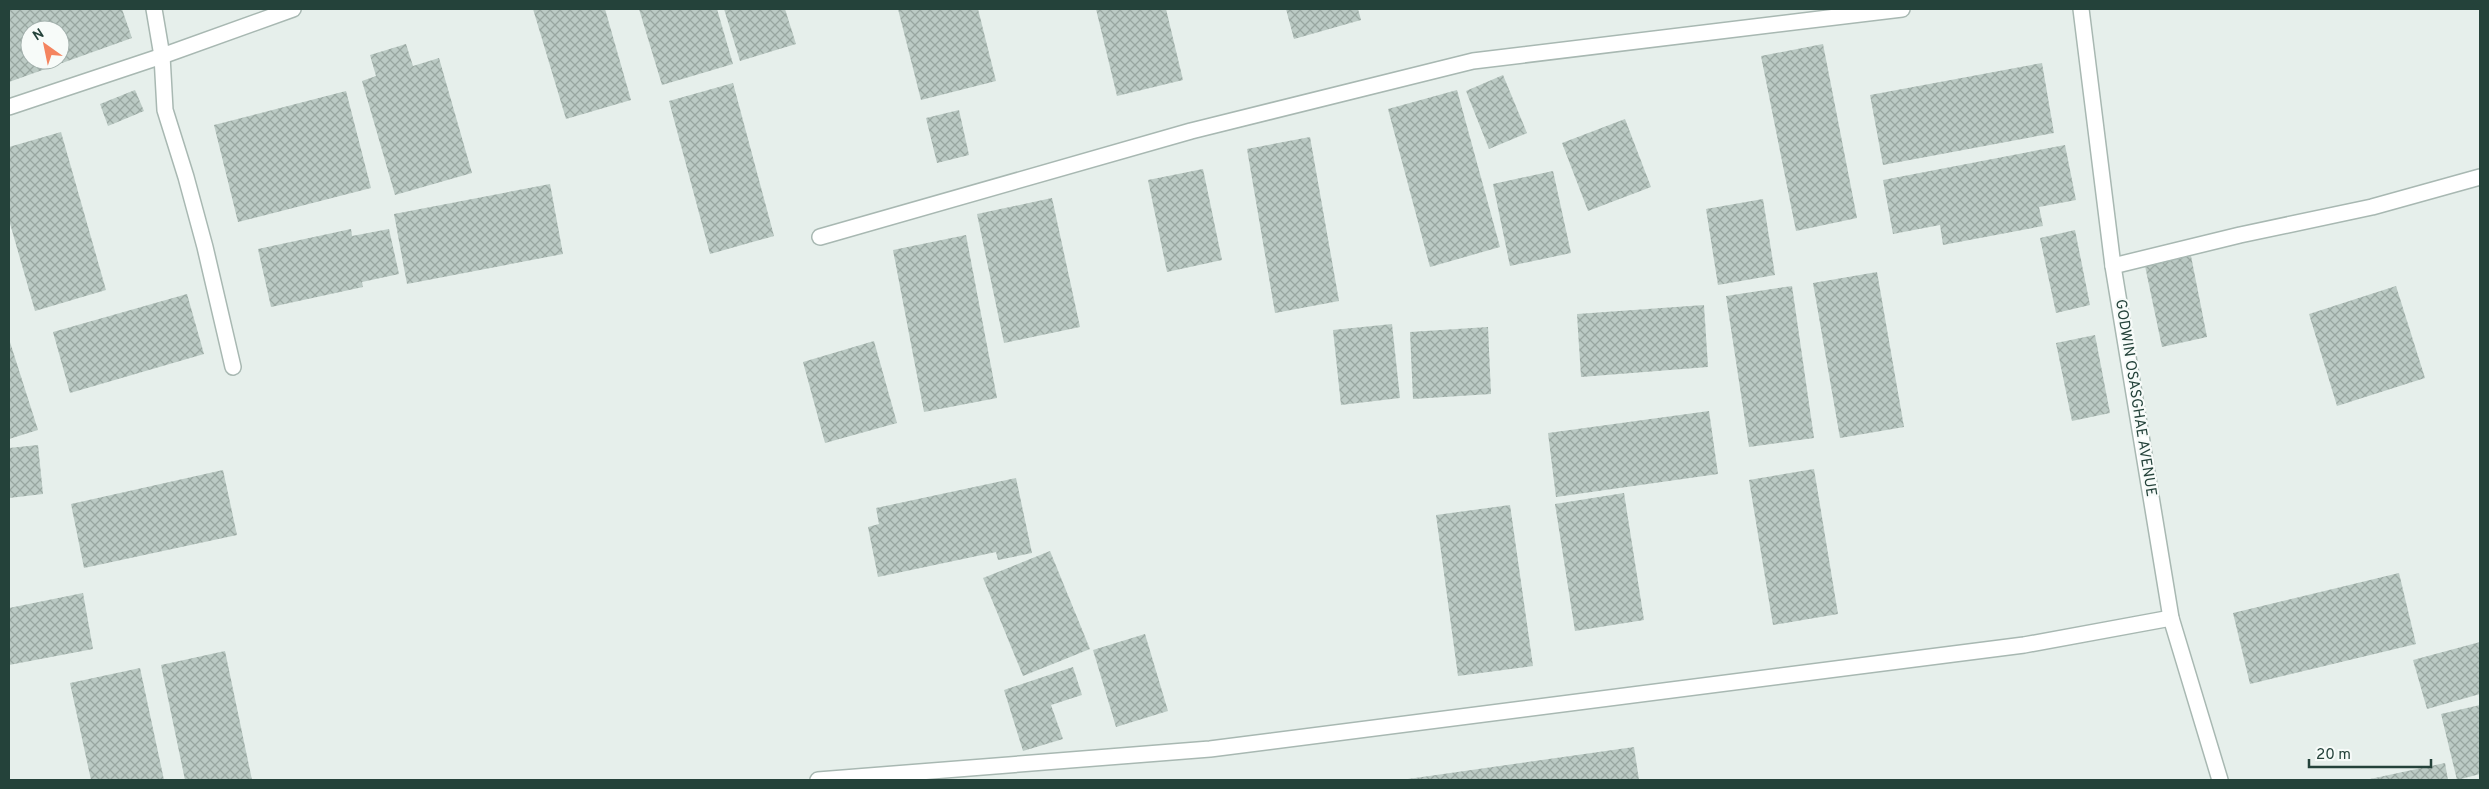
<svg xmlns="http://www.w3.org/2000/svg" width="2489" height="789" font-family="Overpass,sans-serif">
<defs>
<pattern id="building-cross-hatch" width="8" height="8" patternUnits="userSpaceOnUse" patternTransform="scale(1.25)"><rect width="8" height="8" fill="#bbcac4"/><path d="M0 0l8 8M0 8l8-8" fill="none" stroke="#98a6a0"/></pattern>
</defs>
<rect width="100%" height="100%" fill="#e6efeb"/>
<g fill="url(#building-cross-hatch)" fill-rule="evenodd">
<path d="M9 9H122L132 38 9 82ZM30 30H60V60H30Z"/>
<path d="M533 9H605L631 100 566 119Z"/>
<path d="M639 9H717L733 64 662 85Z"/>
<path d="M724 9H785L796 44 740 61Z"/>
<path d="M898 9H978L996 81 921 100Z"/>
<path d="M1096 9H1166L1183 80 1117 96Z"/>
<path d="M1286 9H1358L1361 20 1294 39Z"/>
<path d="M406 44 413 66 439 58 472 173 395 195 362 81 376 76 370 55Z"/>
<path d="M1823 44 1857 218 1796 231 1761 56Z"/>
<path d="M2042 63 2054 133 1883 165 1870 95Z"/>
<path d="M1503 75 1527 133 1489 149 1466 91Z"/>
<path d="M733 83 774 236 710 254 669 101Z"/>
<path d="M135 90 144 111 108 126 100 104Z"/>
<path d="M1457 90 1500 247 1430 267 1388 109Z"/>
<path d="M346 91 371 188 238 222 214 125Z"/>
<path d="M959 110 969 155 937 163 926 118Z"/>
<path d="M1625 119 1651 187 1588 211 1562 143Z"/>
<path d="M61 132 106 290 35 311 9 220V147Z"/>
<path d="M1310 137 1339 301 1275 313 1247 149Z"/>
<path d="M2065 145 2076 200 2039 207 2043 226 1943 245 1940 225 1893 234 1883 180Z"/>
<path d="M1203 169 1222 260 1167 272 1148 180Z"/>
<path d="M1553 171 1571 253 1510 266 1493 184Z"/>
<path d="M550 184 563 254 407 284 394 214Z"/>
<path d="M1052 198 1080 327 1004 343 977 214Z"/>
<path d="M1763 199 1775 275 1718 285 1706 209Z"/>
<path d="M351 229 352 236 389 229 399 274 362 282 363 287 271 307 258 249Z"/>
<path d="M2075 230 2090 305 2056 313 2040 238Z"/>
<path d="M966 235 997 398 924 412 893 250Z"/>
<path d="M2191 256 2207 337 2162 347 2145 266Z"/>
<path d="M1877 272 1904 427 1840 438 1813 283Z"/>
<path d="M1792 286 1814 438 1749 447 1726 296Z"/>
<path d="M2396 286 2425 378 2337 406 2309 314Z"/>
<path d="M187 294 204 354 70 393 53 332Z"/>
<path d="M1704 305 1708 367 1581 377 1577 314Z"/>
<path d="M1392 324 1400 398 1341 405 1333 330Z"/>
<path d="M1488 327 1491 394 1413 399 1410 332Z"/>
<path d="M2095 335 2110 413 2072 421 2056 343Z"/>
<path d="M9 339 38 430 9 439Z"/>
<path d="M874 341 897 423 825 443 803 362Z"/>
<path d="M1709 411 1718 474 1556 497 1548 433Z"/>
<path d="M38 445 43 494 9 498V448Z"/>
<path d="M1814 469 1838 614 1773 625 1749 480Z"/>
<path d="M223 470 237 535 84 568 71 504Z"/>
<path d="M1016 478 1032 553 998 560 996 552 878 577 868 527 879 524 876 508Z"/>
<path d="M1624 493 1644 620 1575 631 1555 504Z"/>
<path d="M1510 505 1533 666 1458 676 1436 515Z"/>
<path d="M1050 551 1090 649 1023 676 983 578Z"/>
<path d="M2399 573 2416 644 2250 684 2233 613Z"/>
<path d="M83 593 93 649 9 665V608Z"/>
<path d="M1145 634 1168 711 1116 727 1093 650Z"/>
<path d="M2480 642V694L2427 709 2413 660Z"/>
<path d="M225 651 252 780H185L161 665Z"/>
<path d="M1073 667 1082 695 1051 705 1063 739 1023 751 1004 690Z"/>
<path d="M140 668 164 780H91L70 683Z"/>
<path d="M2480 705V774L2457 780 2441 714Z"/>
<path d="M1634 747 1639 780H1408V779Z"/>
<path d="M2445 763 2448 780H2370V779Z"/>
</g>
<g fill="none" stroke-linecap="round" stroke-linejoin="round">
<g stroke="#a8b8b2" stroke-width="18">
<g id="minor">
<path d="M154 9 162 56 165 110 186 177 205 247 233 367"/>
<path d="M2081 9 2113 266 2171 618 2220 780"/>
<path d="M9 107 162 56 293 9"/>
<path d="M820 237 1191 131 1473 61 1902 9"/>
<path d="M2113 266 2240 235 2372 207 2480 177"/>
<path d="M818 780 1210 749 2024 645 2171 618"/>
</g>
</g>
<use href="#minor" stroke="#fff" stroke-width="15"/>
</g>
<g text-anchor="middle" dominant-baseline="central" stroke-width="4.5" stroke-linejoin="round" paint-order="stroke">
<g font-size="15" fill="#24423a" stroke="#f7fbf9">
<text transform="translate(2135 398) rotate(81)">GODWIN OSASGHAE AVENUE</text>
</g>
</g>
<rect width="2489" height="789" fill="none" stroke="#24423a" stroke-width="20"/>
<g transform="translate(45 45) rotate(327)"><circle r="24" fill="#f7fbf9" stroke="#a3b1ad"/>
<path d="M0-4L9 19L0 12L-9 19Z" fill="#f4845f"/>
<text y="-8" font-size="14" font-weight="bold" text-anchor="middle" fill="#24423a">N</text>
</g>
<path d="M2309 759v8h122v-8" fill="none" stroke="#24423a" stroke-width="2.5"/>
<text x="2316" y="759" font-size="15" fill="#24423a" stroke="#f7fbf9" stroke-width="4" paint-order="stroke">20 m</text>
</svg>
